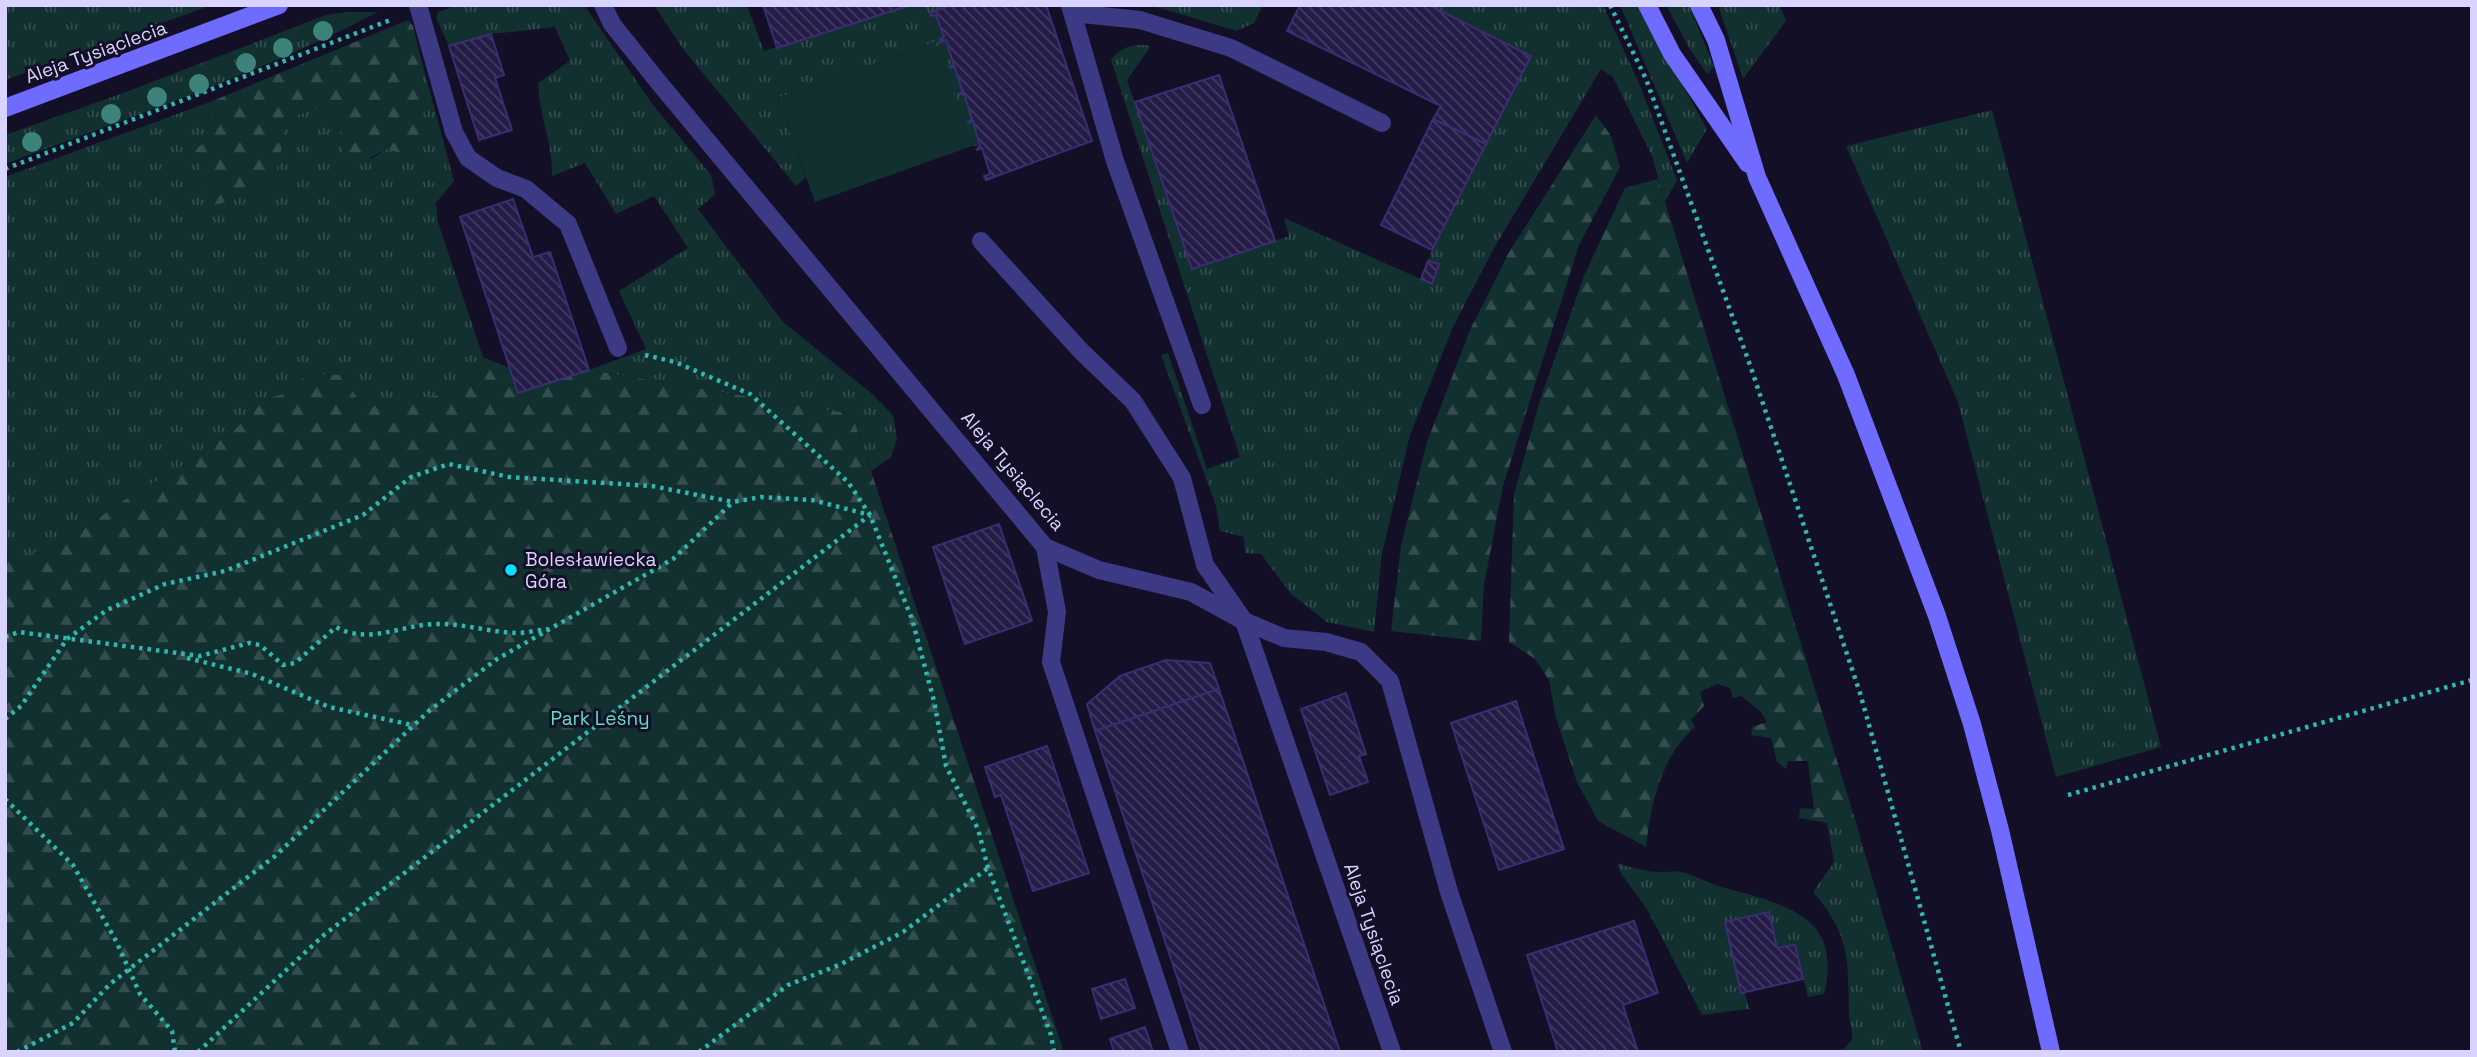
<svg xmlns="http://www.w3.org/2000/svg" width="2477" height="1057" font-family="'Space Grotesk',sans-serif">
<defs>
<pattern id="grass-tufts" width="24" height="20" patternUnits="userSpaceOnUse" patternTransform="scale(1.75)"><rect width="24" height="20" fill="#12302f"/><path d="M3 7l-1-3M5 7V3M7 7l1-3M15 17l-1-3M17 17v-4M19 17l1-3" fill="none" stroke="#344d4e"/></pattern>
<pattern id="forest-firs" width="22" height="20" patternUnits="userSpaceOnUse" patternTransform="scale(1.75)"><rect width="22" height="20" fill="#12302f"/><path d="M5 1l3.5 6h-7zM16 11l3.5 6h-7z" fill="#344d4e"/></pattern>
<pattern id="building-back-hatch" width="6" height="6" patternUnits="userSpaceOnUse" patternTransform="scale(1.75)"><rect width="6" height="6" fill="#241b47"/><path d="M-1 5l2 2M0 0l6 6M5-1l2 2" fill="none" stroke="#433b63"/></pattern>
</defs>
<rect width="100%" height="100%" fill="#130f26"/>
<g fill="url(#grass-tufts)">
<path d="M5 5H212L5 80Z"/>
<path d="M457 5H584L653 105 711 175 715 194 698 209 783 322 871 393 893 415 897 439 891 457 871 471 852 414 589 370 646 349 619 291 688 248 654 196 616 214 585 163 552 176C553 144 539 115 538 83L570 61 555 27 491 34 449 46 436 18 438 12Z"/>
<path d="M654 5H747L764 51 911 5H951L931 13 932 16 936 15 944 37 940 42 946 40 954 66 949 68H955L963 93 958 94H964L972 119 967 123 973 121 980 146H972L935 42 778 98 806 177 796 186 683 49Z"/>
<path d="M1150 5H1263L1254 23 1237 31Z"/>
<path d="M1429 5H1603L1638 81 1677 180 1665 202 1652 156 1613 77 1601 69 1494 248 1453 327 1410 435 1382 554 1374 632 1327 622 1291 594 1261 554 1245 553 1244 537 1220 531 1216 506 1161 355 1168 353 1207 469 1240 457 1111 60C1119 47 1136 42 1151 46L1127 80 1192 269 1289 236 1284 218 1432 284 1439 265 1428 261 1432 250 1531 56Z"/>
<path d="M1620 5H1638L1707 129 1687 163Z"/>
<path d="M1666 5H1689L1714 67 1707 74 1691 51Z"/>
<path d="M1718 5H1779L1786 21 1743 79Z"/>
<path d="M347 12H378C260 74 130 117 5 164V135L126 92 326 15Z"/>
<path d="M422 62 454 181 436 203 438 222 483 357 444 394 418 399 398 397 365 409 342 375 306 373 293 391 265 399 246 420 207 451 121 502 54 550 5 557V177L210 102 206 143 193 150 202 170 279 161 284 119 324 106 338 116 343 155 372 159 386 149 421 95Z"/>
<path d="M1992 110 2161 747 2056 777 1958 402 1846 146Z"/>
<path d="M1854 816 1923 1052H1836L1845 1048 1852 1039C1853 1029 1849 1023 1849 1013 1848 959 1850 935 1813 892L1834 862 1827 823Z"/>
<path d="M1617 863C1631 868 1645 871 1659 872 1666 873 1674 870 1681 872 1695 875 1708 883 1722 887 1782 904 1844 914 1824 994L1808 997 1795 945 1777 948 1745 992 1749 1009 1702 1015 1647 909 1620 872Z"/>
</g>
<g fill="url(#forest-firs)">
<path d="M408 20 413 26 422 62 424 130 405 154 386 149 356 166 343 155 338 116 324 106 284 119 280 161 265 190 215 205 193 150 206 142 210 102Z"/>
<path d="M1596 115 1611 136 1620 167 1579 245 1503 486 1484 585 1481 641 1391 631 1401 546 1427 442 1470 330 1508 254Z"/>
<path d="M1658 179 1854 816 1827 823 1799 818 1800 808 1814 809 1808 761H1788L1786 769 1777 762 1771 738 1751 735 1752 727 1767 722 1761 712 1741 696 1733 698 1730 688 1717 684 1700 692 1704 706 1691 720 1695 727C1661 757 1651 803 1646 847L1598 821 1577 782 1556 718 1549 680 1535 659 1509 642 1514 494 1540 400 1584 276 1625 188Z"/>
<path d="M483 357 510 368 519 393 589 370 852 414 1064 1052H5V557L54 550 121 502 207 451 246 420 265 399 293 391 306 373 342 375 365 409 398 397 418 399 444 394Z"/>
</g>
<path fill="#12302f" d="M935 42 972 146 815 202 778 98Z"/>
<g fill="url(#building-back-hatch)" stroke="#3b2d73" stroke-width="2">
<path d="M763 5H911L777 48Z"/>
<path d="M951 5H1046L1092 141 986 180 984 176 990 174 982 148 976 150 980 146 973 121 967 123 972 119 964 94H957L963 93 955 68 949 67 954 66 946 40 940 42V39L944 37 936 15 932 16 930 13Z"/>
<path d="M1300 5H1429L1531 56 1486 144 1433 119 1441 106 1287 31Z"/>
<path d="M491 34 504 75 495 78 512 130 479 140 449 46Z"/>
<path d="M1219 75 1275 241 1192 269 1135 102Z"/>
<path d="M1433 119 1486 144 1432 250 1381 225Z"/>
<path d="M513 199 533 257 550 252 589 370 518 393 460 217Z"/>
<path d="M1428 261 1439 264 1432 284 1421 279Z"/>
<path d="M999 524 1032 621 965 644 933 547Z"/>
<path d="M1166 660 1210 663 1219 689 1095 731 1087 704 1120 676Z"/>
<path d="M1219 689 1340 1052H1202L1095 731Z"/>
<path d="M1346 693 1366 754 1359 756 1368 782 1330 795 1301 709Z"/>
<path d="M1516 701 1564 849 1499 870 1451 723Z"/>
<path d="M1047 746 1089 873 1033 891 1001 795 995 797 985 767Z"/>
<path d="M1769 912 1777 948 1795 945 1803 979 1741 993 1725 922Z"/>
<path d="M1634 921 1658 993 1623 1005 1638 1052H1558L1527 955Z"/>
<path d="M1125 979 1135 1008 1101 1019 1092 989Z"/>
<path d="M1145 1027 1153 1052H1114L1110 1039Z"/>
</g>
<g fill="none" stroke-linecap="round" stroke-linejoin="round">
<g stroke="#2fb8b0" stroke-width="4.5" stroke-dasharray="3.5 5" stroke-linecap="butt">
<path d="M1610 5 1646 79 1750 365 1860 693 1961 1052"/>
<path d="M5 169 393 19"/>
<path d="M645 355 675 362 750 394 848 482 870 515 912 619 934 701 946 766 978 829 988 868 1051 1035 1054 1052"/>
<path d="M5 637 19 632 200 656 249 643 260 645 283 665 295 663 336 627C368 645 401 625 435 624 462 623 489 632 516 633 527 633 538 630 548 629"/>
<path d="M187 658 252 674 329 707 412 725"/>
<path d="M5 719 21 706 67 639 107 610 165 584 225 571 363 515 411 477 449 464 509 477 652 486 733 502 761 497 812 500 870 515"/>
<path d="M2068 795 2472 680"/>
<path d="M5 799 73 865 116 941 140 994 172 1031 175 1052"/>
<path d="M17 1052 73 1023 110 984 275 856 430 710 497 659 673 559 732 503"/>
<path d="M198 1052 325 934 870 515"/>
<path d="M699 1052 788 985 839 965 903 932 988 868"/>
</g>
<g stroke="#3d3a85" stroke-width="18">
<path d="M418 5 454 132 468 158 497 178 526 189 568 224 618 348"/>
<path d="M603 5 612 24 660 84 1045 547 1099 570 1191 592 1244 621 1392 1052"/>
<path d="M1070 5 1115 161 1202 405"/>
<path d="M1073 13 1140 20 1231 48 1382 123"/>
<path d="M981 241 1081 351 1133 401 1182 478 1205 565 1244 621 1284 638 1326 642 1361 652 1390 681 1449 892 1503 1052"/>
<path d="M1045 547 1057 612 1051 662 1180 1052"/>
</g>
<g stroke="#6f6bff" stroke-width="18">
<path d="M1647 5 1672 54 1748 164"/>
<path d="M1699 5 1716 40 1757 177 1846 375 1937 616 1972 724 2000 830 2051 1052"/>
<path d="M5 108 279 5"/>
</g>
</g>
<g fill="#3d827b">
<circle cx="323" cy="31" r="10"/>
<circle cx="283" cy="48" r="10"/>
<circle cx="246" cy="63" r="10"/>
<circle cx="199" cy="84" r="10"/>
<circle cx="157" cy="97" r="10"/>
<circle cx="111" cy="114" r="10"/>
<circle cx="32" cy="142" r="10"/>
</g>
<circle fill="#00e5ff" stroke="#130f26" stroke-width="2.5" cx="511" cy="570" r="7"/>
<g text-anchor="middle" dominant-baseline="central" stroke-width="6" stroke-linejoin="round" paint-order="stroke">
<g font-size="19" fill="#d9d4ff" stroke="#130f26">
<text transform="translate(96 52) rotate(-20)">Aleja Tysiąclecia</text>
<text transform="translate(1013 471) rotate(50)">Aleja Tysiąclecia</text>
<text transform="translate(1374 934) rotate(71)">Aleja Tysiąclecia</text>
</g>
<g font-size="19" fill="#d9d4ff" stroke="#130f26" text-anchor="start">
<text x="525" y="559">Bolesławiecka<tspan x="525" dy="22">Góra</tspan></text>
</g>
<g font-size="19" fill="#5fe0c0" stroke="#130f26">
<text x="600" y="718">Park Leśny</text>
</g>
</g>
<rect width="2477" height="1057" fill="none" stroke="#d9d4ff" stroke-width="14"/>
</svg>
